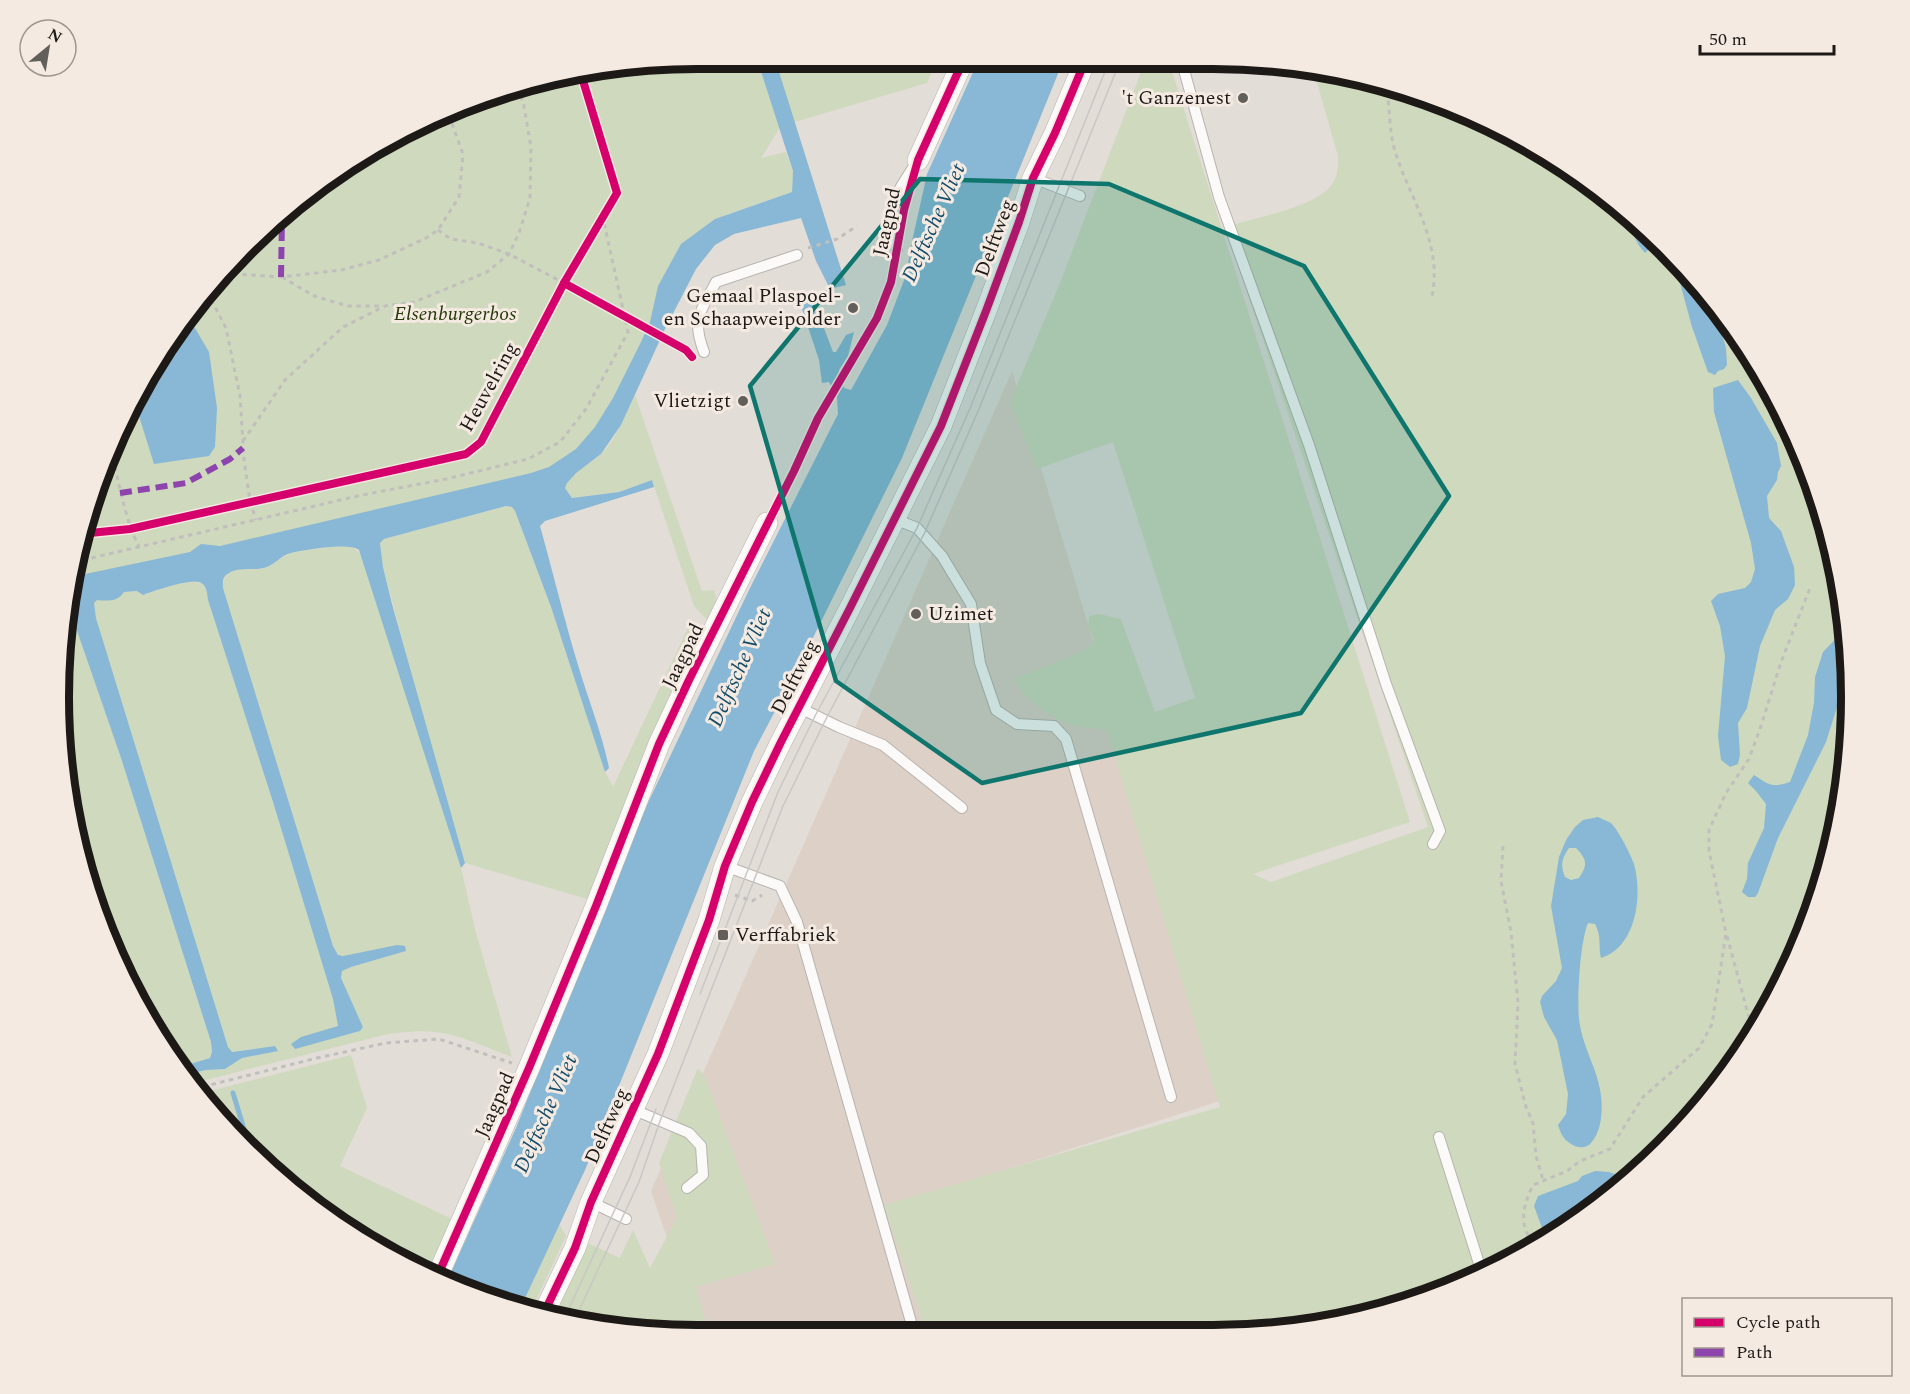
<svg xmlns="http://www.w3.org/2000/svg" width="1910" height="1394" font-family="Spectral,serif">
<rect width="100%" height="100%" fill="#e3ddd8"/>
<path fill="#ddd1c7" d="M1012 371 1121 734 1226 1099 896 1205 936 1332 700 1334 651 1191Z"/>
<g fill="#cfd9bd">
<path d="M697 59H937L927 83 781 126 761 158 786 152 793 172 792 192 725 215 621 399 565 473 68 591 80 531 124 415 217 276 343 166 452 107 531 80Z"/>
<path d="M1146 59H1168L1410 822 1253 874 1271 882 1428 827 1229 239 1233 225C1259 217 1319 206 1333 183 1338 175 1338 166 1338 156L1314 72 1378 80 1458 107 1567 166 1634 217 1719 308 1785 414 1830 531 1850 655 1846 780 1818 902 1766 1016 1693 1118 1602 1203 1458 1287 1297 1330 926 1332 884 1205 1220 1107 1107 730C1095 728 1081 728 1069 724 1047 716 1025 700 1014 679L1081 652 1092 645 1094 640 1088 625 1089 616 1099 614 1121 619 1155 712 1195 698 1113 442 1037 469 1010 402 1060 283Z"/>
<path d="M635 395 702 591 714 590 718 605 710 623 694 606 652 480 619 492 572 498 565 488C568 473 588 465 599 456 615 442 626 414 635 395Z"/>
<path d="M507 506 512 507 515 511 551 607 605 772 613 787 688 628 701 641 587 899 465 863 429 739 383 567 380 543 384 539Z"/>
<path d="M342 546C356 547 359 550 364 562L461 868 476 933 512 1057C487 1048 462 1035 435 1032 420 1030 404 1032 388 1034L190 1084 184 1075 206 1070 225 1069 242 1058 277 1051 252 1049 231 1052 228 1047 96 618 94 603 96 599C106 601 118 602 124 592L137 591 143 595C157 590 189 578 203 584L206 590 208 600 273 802 333 999 338 1026 322 1032C335 1035 353 1038 363 1027L341 978 342 971 351 967 406 951 404 946 379 949 343 956 338 955 333 946 223 588C222 561 252 573 267 567 274 564 280 558 287 555 296 550 331 547 342 546Z"/>
<path d="M67 607 75 625 121 758 211 1042 212 1052 210 1058 180 1067 107 941 64 780V613L65 608Z"/>
<path d="M351 1055 367 1108 340 1166 452 1219 427 1271 378 1250 276 1177 198 1094Z"/>
<path d="M698 1068 705 1077 775 1264 696 1287 709 1334H655L552 1317 587 1243 620 1258 633 1230 650 1268 677 1218 659 1163Z"/>
<path d="M559 1224 566 1236 530 1313 520 1309Z"/>
</g>
<g fill="#88b8d5" fill-rule="evenodd">
<path d="M757 59H775L846 285 830 289 816 261 801 218 734 234 715 245 696 269 665 329 621 425 601 454 576 473 567 483 565 488 572 498 619 492 652 480 654 487 545 521 540 526C553 572 564 619 578 665 588 699 602 733 609 768L605 772 551 607 515 511 512 507 506 506 384 539 380 543 383 567 392 604 465 863 461 868 359 550C348 542 305 550 291 553 282 555 275 564 267 567 254 572 238 565 226 575 222 579 223 583 223 588L333 946 338 955 343 956 397 945 405 946 406 951 351 967 342 971 341 978 363 1027 360 1031 295 1049 291 1044 301 1037 338 1026 333 999 273 802 208 600C207 594 207 586 201 583 191 578 154 591 143 595L137 591 124 592C118 602 107 601 97 600L94 603 96 618 228 1047 232 1052 275 1046 278 1051 242 1058 225 1069 206 1070 184 1075 180 1067 210 1058 212 1052 211 1042 121 758 75 625 67 607 65 608 71 577 190 552 201 544 220 546 531 473 549 467 576 449 595 427 613 398 641 342 650 322 658 286 681 244 715 219 792 192 793 171Z"/>
<path d="M979 59H1064L902 458 801 662 754 751 585 1170 520 1309 448 1279 516 1128 637 826 749 590 838 414 837 397 829 382 822 383 819 360 800 303 813 299 833 352H836L846 335 854 332 848 356 839 370 844 388 851 390 887 325 906 275 913 237 927 174Z"/>
<path d="M1637 220 1657 241 1645 253C1636 243 1630 233 1637 220Z"/>
<path d="M1684 270 1701 289 1707 311 1719 325 1726 348 1727 365 1724 369 1718 371 1715 375 1708 372 1692 327 1679 279Z"/>
<path d="M189 318 209 352 217 408 215 447 209 456 154 464 134 400Z"/>
<path d="M1738 380 1751 398 1777 443 1781 466 1778 472 1777 480 1767 496 1769 518 1781 531 1794 567 1795 585 1788 599 1775 610 1760 646 1747 708 1738 723 1740 755 1738 764 1730 767 1721 760 1718 736 1725 656 1720 626 1711 601 1718 594 1745 588 1751 582 1755 569 1751 543 1714 412 1713 388Z"/>
<path d="M1846 628 1850 655 1849 676 1839 701 1826 742 1778 838 1758 893 1755 897H1748L1742 892 1747 879 1748 863 1764 828 1766 804 1756 791 1748 783 1754 775C1769 785 1772 788 1790 782L1808 735 1814 703 1815 677 1823 652Z"/>
<path d="M1598 817C1602 819 1607 821 1611 823 1615 827 1619 834 1622 839 1626 846 1631 856 1634 864 1643 896 1636 947 1601 958 1598 944 1602 938 1595 924L1588 923C1580 942 1577 997 1579 1019 1583 1055 1606 1077 1601 1118 1600 1127 1597 1136 1591 1143 1586 1149 1577 1148 1571 1144 1563 1139 1561 1134 1558 1125L1566 1114 1568 1094 1557 1040 1544 1017 1540 1002 1542 996 1556 981 1562 968 1551 906 1559 857 1566 840 1575 827 1583 820ZM1569 848H1576C1587 859 1588 865 1579 878L1571 880 1565 877C1560 865 1562 858 1569 848Z"/>
<path d="M1595 1171 1609 1172 1618 1175 1622 1185 1602 1203 1545 1236 1534 1206 1538 1196 1578 1181 1582 1176Z"/>
</g>
<g fill="none" stroke-linecap="round" stroke-linejoin="round">
<g stroke="#88b8d5" stroke-width="5">
<path d="M895 59 896 60"/>
<path d="M233 1093 250 1149"/>
</g>
<g stroke="#b7b3af" stroke-width="12">
<g id="service">
<path d="M1181 59 1219 197 1309 445 1386 684 1440 831 1433 844"/>
<path d="M1033 178 1080 196"/>
<path d="M897 249C882 209 897 193 918 160"/>
<path d="M704 352C691 318 701 311 716 282L797 255"/>
<path d="M895 519 917 528 942 556 971 604 980 663 996 710 1017 724 1054 726 1066 739 1171 1097"/>
<path d="M798 707 839 727 883 745 962 808"/>
<path d="M725 866 780 886 797 922 913 1329"/>
<path d="M632 1109 689 1133 701 1146 703 1175 687 1188"/>
<path d="M1439 1137 1482 1273"/>
<path d="M591 1202 626 1219"/>
</g>
</g>
<g stroke="#b7b3af" stroke-width="22">
<g id="minor">
<path d="M918 160 964 59"/>
<path d="M438 1275 529 1068 596 906 659 744 689 680 767 523"/>
<path d="M543 1315 575 1248 591 1202 658 1054 709 920 725 866 752 802 781 742 850 608 941 426 986 311 1019 222 1033 178 1055 133 1086 59"/>
</g>
</g>
<g stroke="#c1bfbd" stroke-width="3" stroke-dasharray="4.5 4.5" stroke-linecap="butt">
<path d="M1385 83C1391 105 1388 129 1395 151 1410 200 1443 242 1432 296"/>
<path d="M438 230 451 239 478 243 509 254 564 283"/>
<path d="M808 248 837 239 857 226"/>
<path d="M226 268 236 274 281 277 341 270 379 260 426 238 438 230 459 197 463 154 447 110"/>
<path d="M282 277 314 296 348 306H383"/>
<path d="M207 292 226 328 240 396 244 459 250 501 256 520"/>
<path d="M243 441 285 380 343 327 385 306 414 302 487 272 509 254 519 233 530 198 531 147 523 101 515 86"/>
<path d="M111 449C119 483 124 516 139 547"/>
<path d="M74 562 362 495 446 479 528 459 560 442 586 409 628 332 603 218"/>
<path d="M1503 846 1501 881 1511 932 1518 1003 1515 1064 1526 1107 1533 1123 1536 1156 1543 1180"/>
<path d="M735 895 752 901 762 895"/>
<path d="M1727 936 1751 1025 1755 1032"/>
<path d="M194 1089 317 1058 386 1043 439 1039 512 1063"/>
<path d="M1533 1243C1518 1223 1523 1206 1533 1185L1567 1171 1580 1161 1610 1149 1643 1097 1699 1048 1712 1024 1726 933 1709 851V830L1726 793 1749 759 1761 726 1781 662 1810 588"/>
</g>
<use href="#service" stroke="#fbfaf9" stroke-width="10"/>
<use href="#minor" stroke="#fbfaf9" stroke-width="21"/>
<g stroke="#c9c7c6" stroke-width="1.5">
<path d="M700 994 778 792 815 716 917 528 971 406 1110 59"/>
<path d="M564 1319 630 1177 656 1109"/>
<path d="M574 1321 639 1182 660 1121 783 806 825 721 925 532 979 409 1121 59"/>
</g>
<g stroke="#8e44ad" stroke-width="6" stroke-dasharray="12 6" stroke-linecap="butt">
<path d="M281 277 282 219"/>
<path d="M120 493 186 483 230 459 243 448"/>
</g>
<g stroke="#f4eae1" stroke-width="11">
<g id="cycleway">
<path d="M564 283 686 350 692 357"/>
<path d="M80 534 130 529 466 454 481 442 564 283 617 193 581 74"/>
<path d="M438 1275 529 1068 596 906 659 744 689 680 794 471 818 418 877 318 891 282 904 210 918 160 964 59"/>
<path d="M543 1315 575 1248 591 1202 658 1054 709 920 725 866 752 802 781 742 850 608 941 426 986 311 1019 222 1033 178 1055 133 1086 59"/>
</g>
</g>
<use href="#cycleway" stroke="#d6006c" stroke-width="8"/>
</g>
<path fill="#0f766e" fill-opacity="0.2" stroke="#0f766e" stroke-width="4.5" stroke-linejoin="round" d="M920 179 1109 184 1304 266 1449 496 1301 713 982 783 836 681 750 386Z"/>
<g fill="#625e5a" stroke="#f4eae1" stroke-width="2">
<circle cx="1243" cy="98" r="6"/>
<circle cx="853" cy="308" r="6"/>
<circle cx="743" cy="401" r="6"/>
<circle cx="916" cy="614" r="6"/>
<rect x="717" y="929" width="12" height="12" rx="3"/>
</g>
<g text-anchor="middle" dominant-baseline="central" stroke-width="6" stroke-linejoin="round" paint-order="stroke">
<g font-size="20" fill="#1d1916" stroke="#f4eae1" text-anchor="end">
<text x="1231" y="98">'t Ganzenest</text>
<text x="841" y="296">Gemaal Plaspoel-<tspan x="841" dy="23">en Schaapweipolder</tspan></text>
<text x="731" y="401">Vlietzigt</text>
<text x="928" y="614" text-anchor="start">Uzimet</text>
<text x="735" y="935" text-anchor="start">Verffabriek</text>
</g>
<g font-size="20" fill="#1d1916" stroke="#f4eae1">
<text transform="translate(887 222) rotate(-78)">Jaagpad</text>
<text transform="translate(995 238) rotate(-70)">Delftweg</text>
<text transform="translate(489 387) rotate(-61)">Heuvelring</text>
<text transform="translate(683 656) rotate(-64)">Jaagpad</text>
<text transform="translate(795 677) rotate(-63)">Delftweg</text>
<text transform="translate(495 1105) rotate(-66)">Jaagpad</text>
<text transform="translate(607 1126) rotate(-66)">Delftweg</text>
</g>
<g font-size="20" font-style="italic" fill="#273a0a" stroke="#f4eae1">
<text x="455" y="314">Elsenburgerbos</text>
</g>
<g font-size="21" font-style="italic" fill="#144c6a" stroke="#f4eae1">
<text transform="translate(934 223) rotate(-66)">Delftsche Vliet</text>
<text transform="translate(740 668) rotate(-66)">Delftsche Vliet</text>
<text transform="translate(546 1114) rotate(-66)">Delftsche Vliet</text>
</g>
</g>
<path d="M0 0H1910V1394H0ZM697 69H1213A628 628 0 0 1 1841 697V697A628 628 0 0 1 1213 1325H697A628 628 0 0 1 69 697V697A628 628 0 0 1 697 69Z" fill="#f4eae1" fill-rule="evenodd"/>
<path fill="none" stroke="#1d1916" stroke-width="8" d="M697 69H1213A628 628 0 0 1 1841 697V697A628 628 0 0 1 1213 1325H697A628 628 0 0 1 69 697V697A628 628 0 0 1 697 69Z"/>
<rect x="1682" y="1298" width="210" height="78" fill="#f4eae1" stroke="#9e9690" stroke-width="1.5"/>
<rect x="1694" y="1318" width="30" height="9" fill="#d6006c" stroke="#9e9690" stroke-width="1.5"/>
<text x="1736" y="1328" font-size="18" fill="#1d1916">Cycle path</text>
<rect x="1694" y="1348" width="30" height="9" fill="#8e44ad" stroke="#9e9690" stroke-width="1.5"/>
<text x="1736" y="1358" font-size="18" fill="#1d1916">Path</text>
<g transform="translate(48 48) rotate(30)"><circle r="28" fill="#f4eae1" stroke="#9e9690" stroke-width="1.5"/>
<path d="M0-4.5L10 22L0 15L-10 22Z" fill="#625e5a"/>
<text y="-9" font-size="16" font-weight="bold" text-anchor="middle" fill="#1d1916">N</text>
</g>
<path d="M1700 45v9h134v-9" fill="none" stroke="#1d1916" stroke-width="3"/>
<text x="1709" y="45" font-size="18" fill="#1d1916" stroke="#f4eae1" stroke-width="4.5" paint-order="stroke">50 m</text>
</svg>
